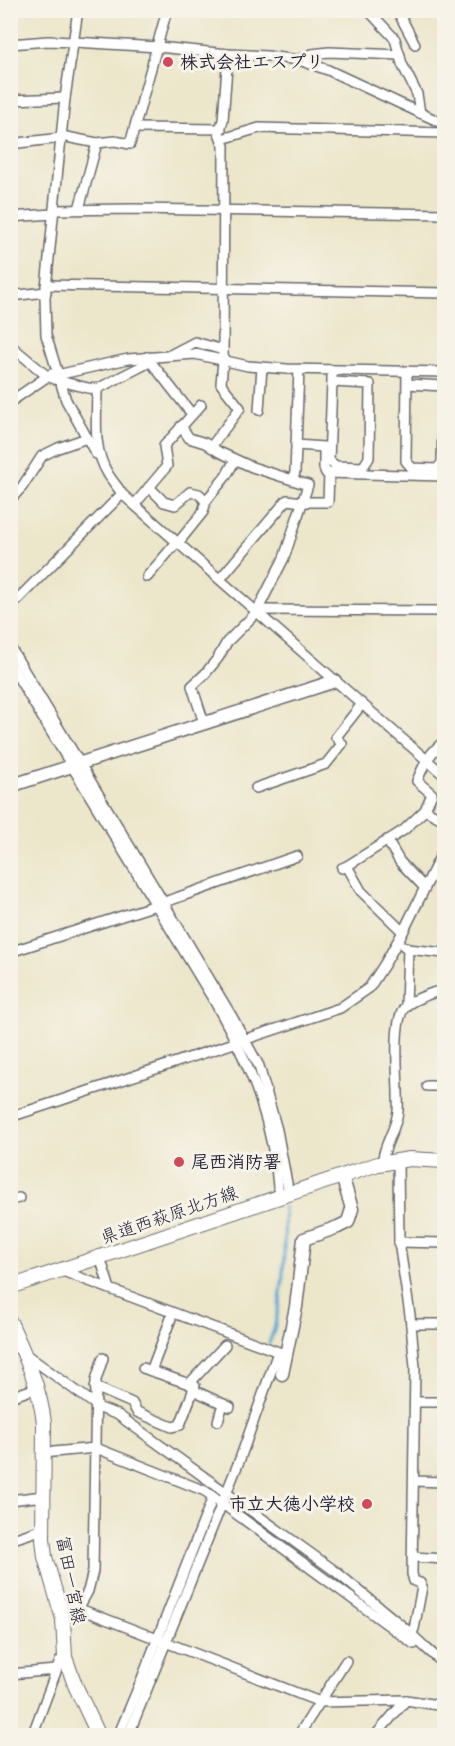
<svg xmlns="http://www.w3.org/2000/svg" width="455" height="1746" font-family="Itim,'Klee One',sans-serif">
<rect width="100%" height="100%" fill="#f7f3e8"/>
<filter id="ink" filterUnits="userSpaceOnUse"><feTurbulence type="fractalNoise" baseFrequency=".0167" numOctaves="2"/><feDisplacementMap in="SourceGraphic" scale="12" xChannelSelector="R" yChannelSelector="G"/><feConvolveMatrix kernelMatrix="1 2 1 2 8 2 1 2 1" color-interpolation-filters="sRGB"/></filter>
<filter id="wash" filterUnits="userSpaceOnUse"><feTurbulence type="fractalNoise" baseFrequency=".008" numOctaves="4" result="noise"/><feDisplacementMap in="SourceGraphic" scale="24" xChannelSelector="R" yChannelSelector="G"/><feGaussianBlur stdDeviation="1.35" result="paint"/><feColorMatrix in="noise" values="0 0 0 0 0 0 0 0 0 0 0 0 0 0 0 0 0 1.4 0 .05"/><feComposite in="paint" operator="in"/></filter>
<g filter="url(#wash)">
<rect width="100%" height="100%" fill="#ece6ca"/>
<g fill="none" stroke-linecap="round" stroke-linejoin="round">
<g stroke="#5ca6d4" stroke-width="3">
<path d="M246 1053 259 1083"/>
<path d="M269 1343C275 1331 276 1319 279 1306 285 1273 285 1241 284 1207"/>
</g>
</g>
</g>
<g filter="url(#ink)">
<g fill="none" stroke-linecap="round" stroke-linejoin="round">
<g stroke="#69676d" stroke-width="12">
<g id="minor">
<path d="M78 10 65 98 45 298 46 335 66 400 96 454"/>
<path d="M368 10 395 39 402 64 417 94 420 113"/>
<path d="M397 10 415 44"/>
<path d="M10 16H11"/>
<path d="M10 44 48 41 74 42 158 47 228 54 267 56 299 60 328 70 444 124"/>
<path d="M299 60 312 54 329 52 400 55"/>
<path d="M10 100 65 98"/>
<path d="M136 128 221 129"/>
<path d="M61 136 97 143 115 141 130 144 167 10"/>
<path d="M222 139 259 128 444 133"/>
<path d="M10 144 61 138"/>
<path d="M79 209 97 143"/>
<path d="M54 210 134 209 444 214"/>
<path d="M10 217 53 214"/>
<path d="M46 285 444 293"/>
<path d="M10 296 46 292"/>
<path d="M10 345 47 376 60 381 88 388 97 389 146 364 147 357"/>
<path d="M170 355 195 342 223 350"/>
<path d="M147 357 191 413"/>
<path d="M57 375 128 359 195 354 248 366 287 369 444 372"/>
<path d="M332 382 370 384 369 458 363 467 336 466 329 461 332 382V370"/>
<path d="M407 384 444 386 442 463 437 469 412 468 406 461 407 371"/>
<path d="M97 389C97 418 92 448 108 474 112 481 118 487 122 494L362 704 444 775"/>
<path d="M10 402 51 374"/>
<path d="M259 410 262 367"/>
<path d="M181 426 189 438 205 443 219 452 252 467 308 485 284 558 256 613 227 642 218 658 205 674 192 686 204 723"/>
<path d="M296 445 324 447V468L326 473 444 476"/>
<path d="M211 447 240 408 221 384 223 360 224 146 219 133 223 120 228 54"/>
<path d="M293 480 295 472 299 370"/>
<path d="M149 487 164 502 175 505 190 492 199 494 206 501"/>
<path d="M10 500 22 487 42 456 58 448 87 438"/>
<path d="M135 504 167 466 164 446 201 405"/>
<path d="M178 543 203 512 206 501 226 476 235 460"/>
<path d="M147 577 177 542"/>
<path d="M220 579 287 500 302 502H328L329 473"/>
<path d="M10 607 122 494"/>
<path d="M258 610 444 611"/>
<path d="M10 647 231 1015 259 1066 277 1130 289 1194"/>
<path d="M10 664 216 1004C252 1068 274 1123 279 1197"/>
<path d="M256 788 326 764 342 744 336 737 362 704"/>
<path d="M425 810 444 820"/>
<path d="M387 840 400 862 425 888"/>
<path d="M347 866 361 891 403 932"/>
<path d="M342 868 347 866 404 830 425 810 432 794 417 781C424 764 430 752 444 742"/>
<path d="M404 946 408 949 444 953"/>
<path d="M10 952 156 905 297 856"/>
<path d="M406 1005 408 949"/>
<path d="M427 1086H444"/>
<path d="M10 1117 340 1008 369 988 384 965 403 932 444 849"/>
<path d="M398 1161 399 1242 410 1315 415 1367 412 1574 414 1581 420 1583 422 1587 414 1629 411 1634"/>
<path d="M382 1164C384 1142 396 1131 398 1111 400 1088 390 1020 406 1006 414 998 434 993 444 989"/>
<path d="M10 1200 19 1198"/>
<path d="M399 1242 444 1243"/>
<path d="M100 1257 110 1289 284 1354"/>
<path d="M60 1270 110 1289"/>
<path d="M411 1324H444"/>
<path d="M10 1343 100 1408 118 1415 335 1571 408 1631 426 1648 444 1664"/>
<path d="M151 1371 173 1313"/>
<path d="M189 1384 225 1345"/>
<path d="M95 1387 132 1403 137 1412 172 1427 180 1425 195 1386 143 1368"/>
<path d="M193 1390 230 1407"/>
<path d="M10 1397 37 1388"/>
<path d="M415 1402H444"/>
<path d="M218 1421 223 1404"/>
<path d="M43 1453 96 1448 205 1491 414 1644"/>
<path d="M414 1481 444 1482"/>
<path d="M10 1500 43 1496"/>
<path d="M10 1540 43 1529"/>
<path d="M413 1557 444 1559"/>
<path d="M60 1605 67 1604 320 1702 406 1700 444 1706"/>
<path d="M78 1609 88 1591 93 1571 96 1380 103 1358"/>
<path d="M10 1674 56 1670"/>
<path d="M32 1736 60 1661 65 1657"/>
<path d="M118 1736 141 1681 213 1497"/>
<path d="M128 1736 240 1459 278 1352"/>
<path d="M298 1736 346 1661"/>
<path d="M375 1736 406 1700"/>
</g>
</g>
<g stroke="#69676d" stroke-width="15">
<g id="tertiary">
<path d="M443 10 444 28"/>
<path d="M10 786 335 681"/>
<path d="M282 1374 296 1307 304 1239 338 1227 348 1222 352 1209 342 1176"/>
</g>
</g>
<g stroke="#69676d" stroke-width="16">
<g id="secondary">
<path d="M10 1287 378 1164 410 1159 444 1161"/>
<path d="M10 1322C25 1355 40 1387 44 1423L43 1539 45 1557 63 1619 65 1657 75 1685 99 1736"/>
</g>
</g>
<use href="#minor" stroke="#fff" stroke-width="9"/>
<use href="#tertiary" stroke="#fff" stroke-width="12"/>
<use href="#secondary" stroke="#fff" stroke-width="14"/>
</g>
</g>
<g fill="#d1495b" stroke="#f7f3e8" stroke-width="2">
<circle cx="168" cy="62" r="6"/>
<circle cx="179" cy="1162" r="6"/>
<circle cx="367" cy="1504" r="6"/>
</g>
<g text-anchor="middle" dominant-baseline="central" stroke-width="6" stroke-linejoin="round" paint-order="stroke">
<g font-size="18" font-weight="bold" fill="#22223b" stroke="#f7f3e8" text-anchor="start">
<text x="180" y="62">株式会社エスプリ</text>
<text x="191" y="1162">尾西消防署</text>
<text x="355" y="1504" text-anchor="end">市立大徳小学校</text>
</g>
<g font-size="18" fill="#22223b" stroke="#f7f3e8">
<text transform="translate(169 1215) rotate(-19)">県道西萩原北方線</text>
<text transform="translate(71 1580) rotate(79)">冨田一宮線</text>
</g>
</g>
<rect width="455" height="1746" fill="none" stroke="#f7f3e8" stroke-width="36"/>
</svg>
